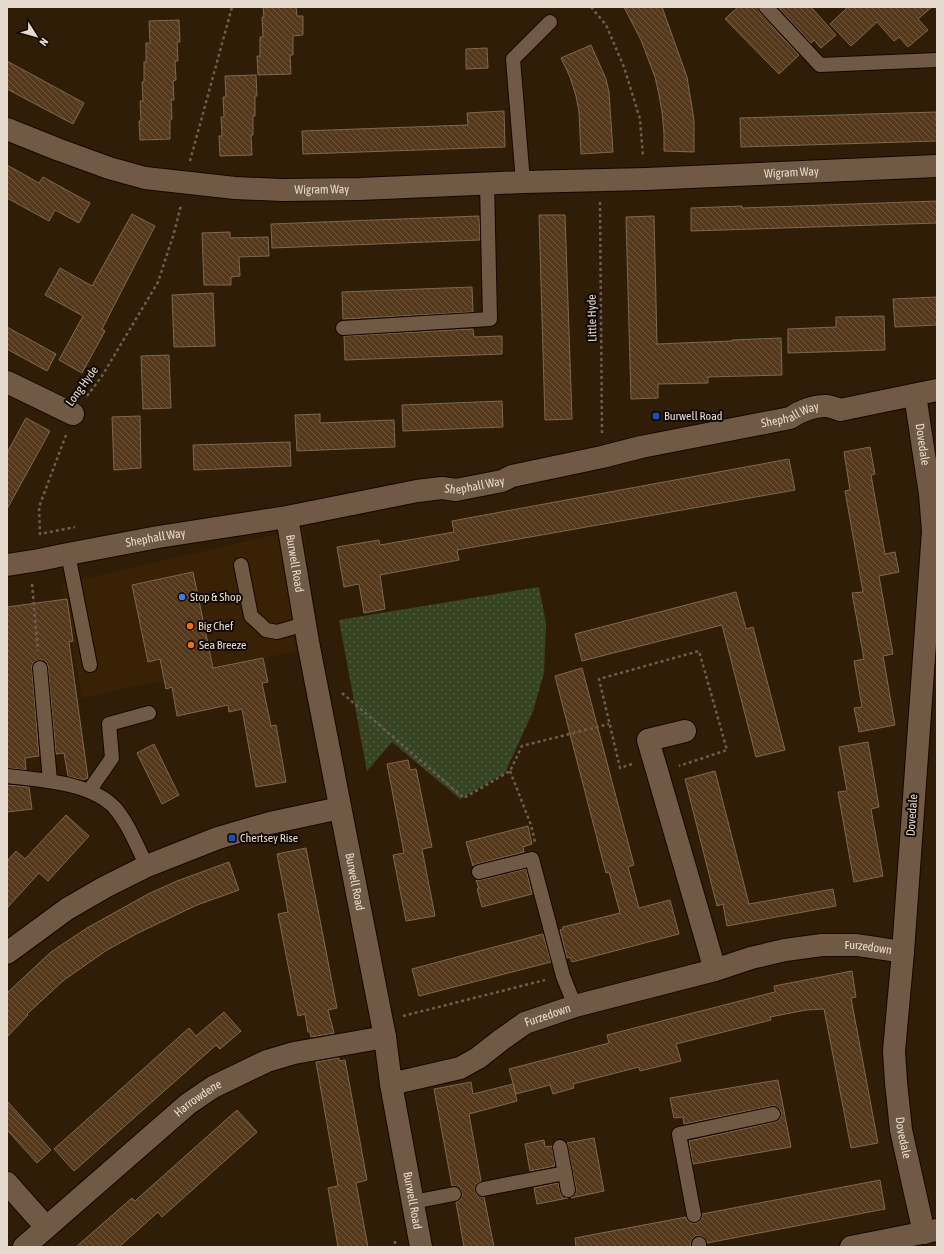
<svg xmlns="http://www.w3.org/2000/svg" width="944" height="1254" font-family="'Asap Condensed',sans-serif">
<defs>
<pattern id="green-dots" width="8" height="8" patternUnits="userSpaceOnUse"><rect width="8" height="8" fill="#374423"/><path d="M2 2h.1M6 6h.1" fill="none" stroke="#545e42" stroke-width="1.8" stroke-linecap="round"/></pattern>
<pattern id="building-back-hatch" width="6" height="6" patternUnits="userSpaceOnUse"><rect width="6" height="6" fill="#56391b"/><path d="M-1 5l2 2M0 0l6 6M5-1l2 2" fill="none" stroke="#6e553b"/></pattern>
</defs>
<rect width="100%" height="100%" fill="#301d08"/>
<path fill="#392106" d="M304 528 314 647 82 698 62 584Z"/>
<path fill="url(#green-dots)" d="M539 587 546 623 544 673 533 711 505 773 460 799 392 742 367 771 339 620Z"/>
<g fill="url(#building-back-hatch)" stroke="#7e6751">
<path d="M263 7H296L297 16H303V35L293 36V55H290L291 74 258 75 257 56H260V37H263L262 17H264Z"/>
<path d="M624 7H662L687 77 694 120V152L664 151V133L662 112 659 95 655 77 641 40Z"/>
<path d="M738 7H758L760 13 799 55 779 74 725 19Z"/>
<path d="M778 7H811L836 35 821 48 814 40 811 43Z"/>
<path d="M848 7H932L918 19 928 30 908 47 899 37 894 41 877 22 851 46 830 24Z"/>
<path d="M179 20 180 42H177L178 61H175L176 80 173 81 174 100H171L172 119 170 120V139L140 140 139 121H141L140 101H143L142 82H144V62H146V43H150L149 21Z"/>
<path d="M591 45 606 79 609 92 613 152 581 154 579 112 576 96 570 77 561 58Z"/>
<path d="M487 48 488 68 466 69V49Z"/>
<path d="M7 61 84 103 73 124 7 89Z"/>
<path d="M256 75 257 96H255V116H253V135H251L252 155 220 156 219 136H222L221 117H224L223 97H226L225 76Z"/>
<path d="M504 111 505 147 303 154 302 131 468 125 467 113Z"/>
<path d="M936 112 937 141 741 147 740 118Z"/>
<path d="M7 165 39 183 43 177 90 203 79 223 55 210 49 221 7 198Z"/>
<path d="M937 201V223L691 231V208L742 206V208Z"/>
<path d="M132 214 155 226 102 329 105 331 82 373 59 360 83 316 45 295 60 268 92 286Z"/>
<path d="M539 215H565L572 419 545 420Z"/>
<path d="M479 216 480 240 272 248 271 224Z"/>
<path d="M654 216 657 344 732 341V340L781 338 782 375 708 377V383L658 384V398L631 399 626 217Z"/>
<path d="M230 232V238L268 237 269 256 239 257 240 276 231 277V285H204L202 233Z"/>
<path d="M472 287 473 312 343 319 342 292Z"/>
<path d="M213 293 215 346 174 347 172 295Z"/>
<path d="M937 297V325L895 327 893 299Z"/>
<path d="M884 316 885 350 788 353V329L836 327V317Z"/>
<path d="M7 327 56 354 47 371 7 349Z"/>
<path d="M473 329 474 337 502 336V354L345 360 344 336Z"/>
<path d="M169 355 171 408 143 409 141 356Z"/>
<path d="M502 401 503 427 403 431 402 405Z"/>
<path d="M320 414V423L394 420 395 447 297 451 295 415Z"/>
<path d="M140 416 141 468 114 470 112 417Z"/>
<path d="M26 418 50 431 7 509V453Z"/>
<path d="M290 442 291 466 194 470 193 445Z"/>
<path d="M870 447 875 474 871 475 885 554 895 552 899 572 879 576 893 654 883 656 895 725 859 732 854 708 862 707 854 661 864 659 852 593 863 592 845 491 850 490 844 452Z"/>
<path d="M789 459 795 490 457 550 459 560 380 575 385 609 364 613 359 584 344 587 337 547 379 540 380 545 454 532 452 521Z"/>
<path d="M193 572 213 668 263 658 268 682 262 683 271 726 276 725 286 782 256 787 242 709 229 712 228 705 177 716 172 687 166 689 160 659 148 662 132 585Z"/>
<path d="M736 592 746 629 753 627 785 750 756 757 722 625 582 661 575 634Z"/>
<path d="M67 599 73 641 69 642 88 778 82 780 68 776 64 753 56 754 48 667 47 663 44 660H40L35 661 32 665V669L39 756 25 758 26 770 7 768V607Z"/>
<path d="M582 668 634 865 628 867 639 908 670 900 679 934 572 962 570 957 567 958 560 930 563 929V927L620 913 609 872 606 873 555 676Z"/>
<path d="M868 742 879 807 871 809 883 876 854 882 838 792 847 791 839 747Z"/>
<path d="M154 744 179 795 162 804 137 753Z"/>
<path d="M408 760 410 770 416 769 432 847 422 849 435 916 406 921 393 855 404 853 387 764Z"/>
<path d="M715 771 749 904 833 889 836 906 727 926 723 904 717 906 685 779Z"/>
<path d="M7 785 29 787 32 809 7 812Z"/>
<path d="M66 815 89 836 48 881 39 873 7 908V861L16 851 25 859Z"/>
<path d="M528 826 532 844 523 847 524 852 477 864 473 866 466 842Z"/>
<path d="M306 848 337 1008 328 1010 334 1033 311 1037 310 1032H308L305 1014 298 1016 278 914 288 912 277 854Z"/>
<path d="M229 862 239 890 197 905 138 933 107 950 64 980 27 1014 28 1015 7 1037V993L51 952 87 928 148 894 177 881Z"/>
<path d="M526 869 532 894 482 907 477 889H479L476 880H481Z"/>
<path d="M543 934 551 962 419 996 412 969Z"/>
<path d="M852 971 856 997 851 998 878 1143 851 1148 824 1009 806 1010 770 1017 771 1020 676 1044 681 1061 640 1071 639 1067 573 1084 574 1088 553 1094 550 1085 516 1094 509 1069 609 1043 607 1035 775 992 774 986Z"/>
<path d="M224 1012 241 1031 220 1049 216 1045 74 1171 54 1149 189 1028 196 1036Z"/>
<path d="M339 1058V1061L345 1060 367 1180 356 1183 368 1247H338L328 1188 338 1186 316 1062Z"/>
<path d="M778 1080 791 1147 693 1164 689 1141 775 1122 778 1121 781 1117V1112L780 1109 776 1106H771L684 1124 683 1117 674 1118 670 1098Z"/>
<path d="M471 1082 473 1094 513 1084 517 1101 469 1114 481 1181 477 1183 475 1187V1190L477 1195 481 1197H484L494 1247H464L456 1202 460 1200 462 1196V1193L460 1188 456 1186H452L434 1089Z"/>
<path d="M7 1101 51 1150 37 1163 7 1130Z"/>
<path d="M237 1110 257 1132 162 1217 158 1212 119 1247H76L132 1198 135 1201Z"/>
<path d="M594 1138 604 1191 571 1198 576 1193V1188L567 1143Z"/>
<path d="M544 1140 545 1147 552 1146 555 1166 530 1171 525 1144Z"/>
<path d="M880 1180 885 1209 707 1243 704 1237 699 1236H695L692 1239 690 1246 686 1247H576L575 1238 686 1217 687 1220 691 1223H696L699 1222 702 1218V1214Z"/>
<path d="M558 1183 561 1195 568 1198 537 1204 534 1188Z"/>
</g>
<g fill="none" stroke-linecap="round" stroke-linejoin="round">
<g stroke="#170600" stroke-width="16">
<g id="service">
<path d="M766 7 820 65 937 60"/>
<path d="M523 182 513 59 550 22"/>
<path d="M343 328 490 319 487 183"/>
<path d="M68 554 90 665"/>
<path d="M241 565 251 616 260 624 266 630 277 632 305 624"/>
<path d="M40 668 50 781"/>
<path d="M7 776C39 780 90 782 114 807 129 824 137 847 147 866"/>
<path d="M89 791 112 758 109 724 149 713"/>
<path d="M479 872 532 859 563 976 575 1006"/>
<path d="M560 1147 568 1190"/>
<path d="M483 1189 565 1173"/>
<path d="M413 1202 454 1194"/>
<path d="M694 1215 679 1134 773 1114"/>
<path d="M699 1244V1247"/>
</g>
</g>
<g stroke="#170600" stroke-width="24">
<g id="minor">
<path id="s1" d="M7 129 57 149 109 168 145 178 235 188 282 190 360 189 523 182 646 179 937 166"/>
<path d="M7 382 73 414"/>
<path id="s2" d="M915 395 930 494 933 531 903 952 894 1051 896 1082 901 1130 924 1233"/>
<path id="s3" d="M287 517 308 642 385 1037 391 1084 421 1247"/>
<path d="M685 731 648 740 715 970"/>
<path d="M7 953 67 909 105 887 147 866 218 838 270 823 340 808"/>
<path id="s4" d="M391 1084 460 1068 478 1058 501 1040 525 1023 575 1006 715 970 751 958 785 950 822 945H857L903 952"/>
<path d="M7 1183 46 1227"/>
<path id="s5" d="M24 1247 188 1104 213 1087 267 1061 294 1053 385 1037"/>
<path d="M851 1247 937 1230"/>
</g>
</g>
<g stroke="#170600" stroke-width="24">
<g id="tertiary">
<path id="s6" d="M7 565 39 560 68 554 158 537 287 517 417 491 442 488 456 490 502 481 512 476 602 457 641 447 790 418C800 411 815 405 827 406 832 407 836 408 840 410L937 390"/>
</g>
</g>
<g stroke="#6e5d4c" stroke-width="2.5" stroke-dasharray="3 3" stroke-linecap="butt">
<path d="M591 7 606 25 624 67 640 119 643 157"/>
<path d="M190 161 232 7"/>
<path d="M600 202 602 433"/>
<path d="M87 396 102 376 158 282 174 233 181 205"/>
<path d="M66 435 39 507 40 534 75 527"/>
<path d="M32 584 38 651"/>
<path d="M342 693 464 798 510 771 522 746 609 724"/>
<path d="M632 764 620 768 599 679 699 651 727 750 679 766"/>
<path d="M510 771 531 825 535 842"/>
<path d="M403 1016 545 980"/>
<path d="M395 1241V1247"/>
</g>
<use href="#service" stroke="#715a45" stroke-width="14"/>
<use href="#minor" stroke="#715a45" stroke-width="22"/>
<use href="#tertiary" stroke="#715a45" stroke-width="22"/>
</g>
<g fill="#1a4fb4" stroke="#110903" stroke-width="1.5">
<rect x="652" y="412" width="8" height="8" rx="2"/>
<rect x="228" y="834" width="8" height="8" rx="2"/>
</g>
<circle fill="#3f7fe0" stroke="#110903" stroke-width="1.5" cx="182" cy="597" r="4"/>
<g fill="#e8710a" stroke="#110903" stroke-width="1.5">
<circle cx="190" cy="626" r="4"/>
<circle cx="191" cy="645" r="4"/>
</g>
<g text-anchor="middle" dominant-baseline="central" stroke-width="4" stroke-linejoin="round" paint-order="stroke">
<g font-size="12" fill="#e6d9cd" stroke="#110903">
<text stroke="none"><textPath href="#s1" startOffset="794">Wigram Way</textPath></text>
<text stroke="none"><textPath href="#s1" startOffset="324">Wigram Way</textPath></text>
<text transform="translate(592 318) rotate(-91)">Little Hyde</text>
<text transform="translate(82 386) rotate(-54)">Long Hyde</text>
<text stroke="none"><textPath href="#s6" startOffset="799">Shephall Way</textPath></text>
<text stroke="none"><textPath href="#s2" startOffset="50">Dovedale</textPath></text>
<text stroke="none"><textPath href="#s6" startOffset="475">Shephall Way</textPath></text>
<text stroke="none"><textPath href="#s6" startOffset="151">Shephall Way</textPath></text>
<text stroke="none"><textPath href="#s3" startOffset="47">Burwell Road</textPath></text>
<text transform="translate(912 815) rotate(-86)">Dovedale</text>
<text stroke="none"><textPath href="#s3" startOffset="371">Burwell Road</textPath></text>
<text stroke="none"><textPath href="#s4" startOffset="504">Furzedown</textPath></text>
<text stroke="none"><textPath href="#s4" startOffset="174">Furzedown</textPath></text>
<text stroke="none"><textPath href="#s5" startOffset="229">Harrowdene</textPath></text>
<text stroke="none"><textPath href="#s2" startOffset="746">Dovedale</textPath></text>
<text stroke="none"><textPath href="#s3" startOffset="695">Burwell Road</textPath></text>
</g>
<g font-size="12" fill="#e6d9cd" stroke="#110903" text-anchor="start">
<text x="664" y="416">Burwell Road</text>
<text x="190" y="597">Stop &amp; Shop</text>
<text x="198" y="626">Big Chef</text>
<text x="199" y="645">Sea Breeze</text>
<text x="240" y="838">Chertsey Rise</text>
</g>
</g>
<rect width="944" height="1254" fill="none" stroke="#e6d9cd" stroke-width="16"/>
<g transform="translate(36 36) rotate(127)" stroke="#110903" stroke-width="3" paint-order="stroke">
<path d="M0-3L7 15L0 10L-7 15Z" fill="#e6d9cd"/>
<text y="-6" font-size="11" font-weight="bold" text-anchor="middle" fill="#e6d9cd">N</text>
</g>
</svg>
